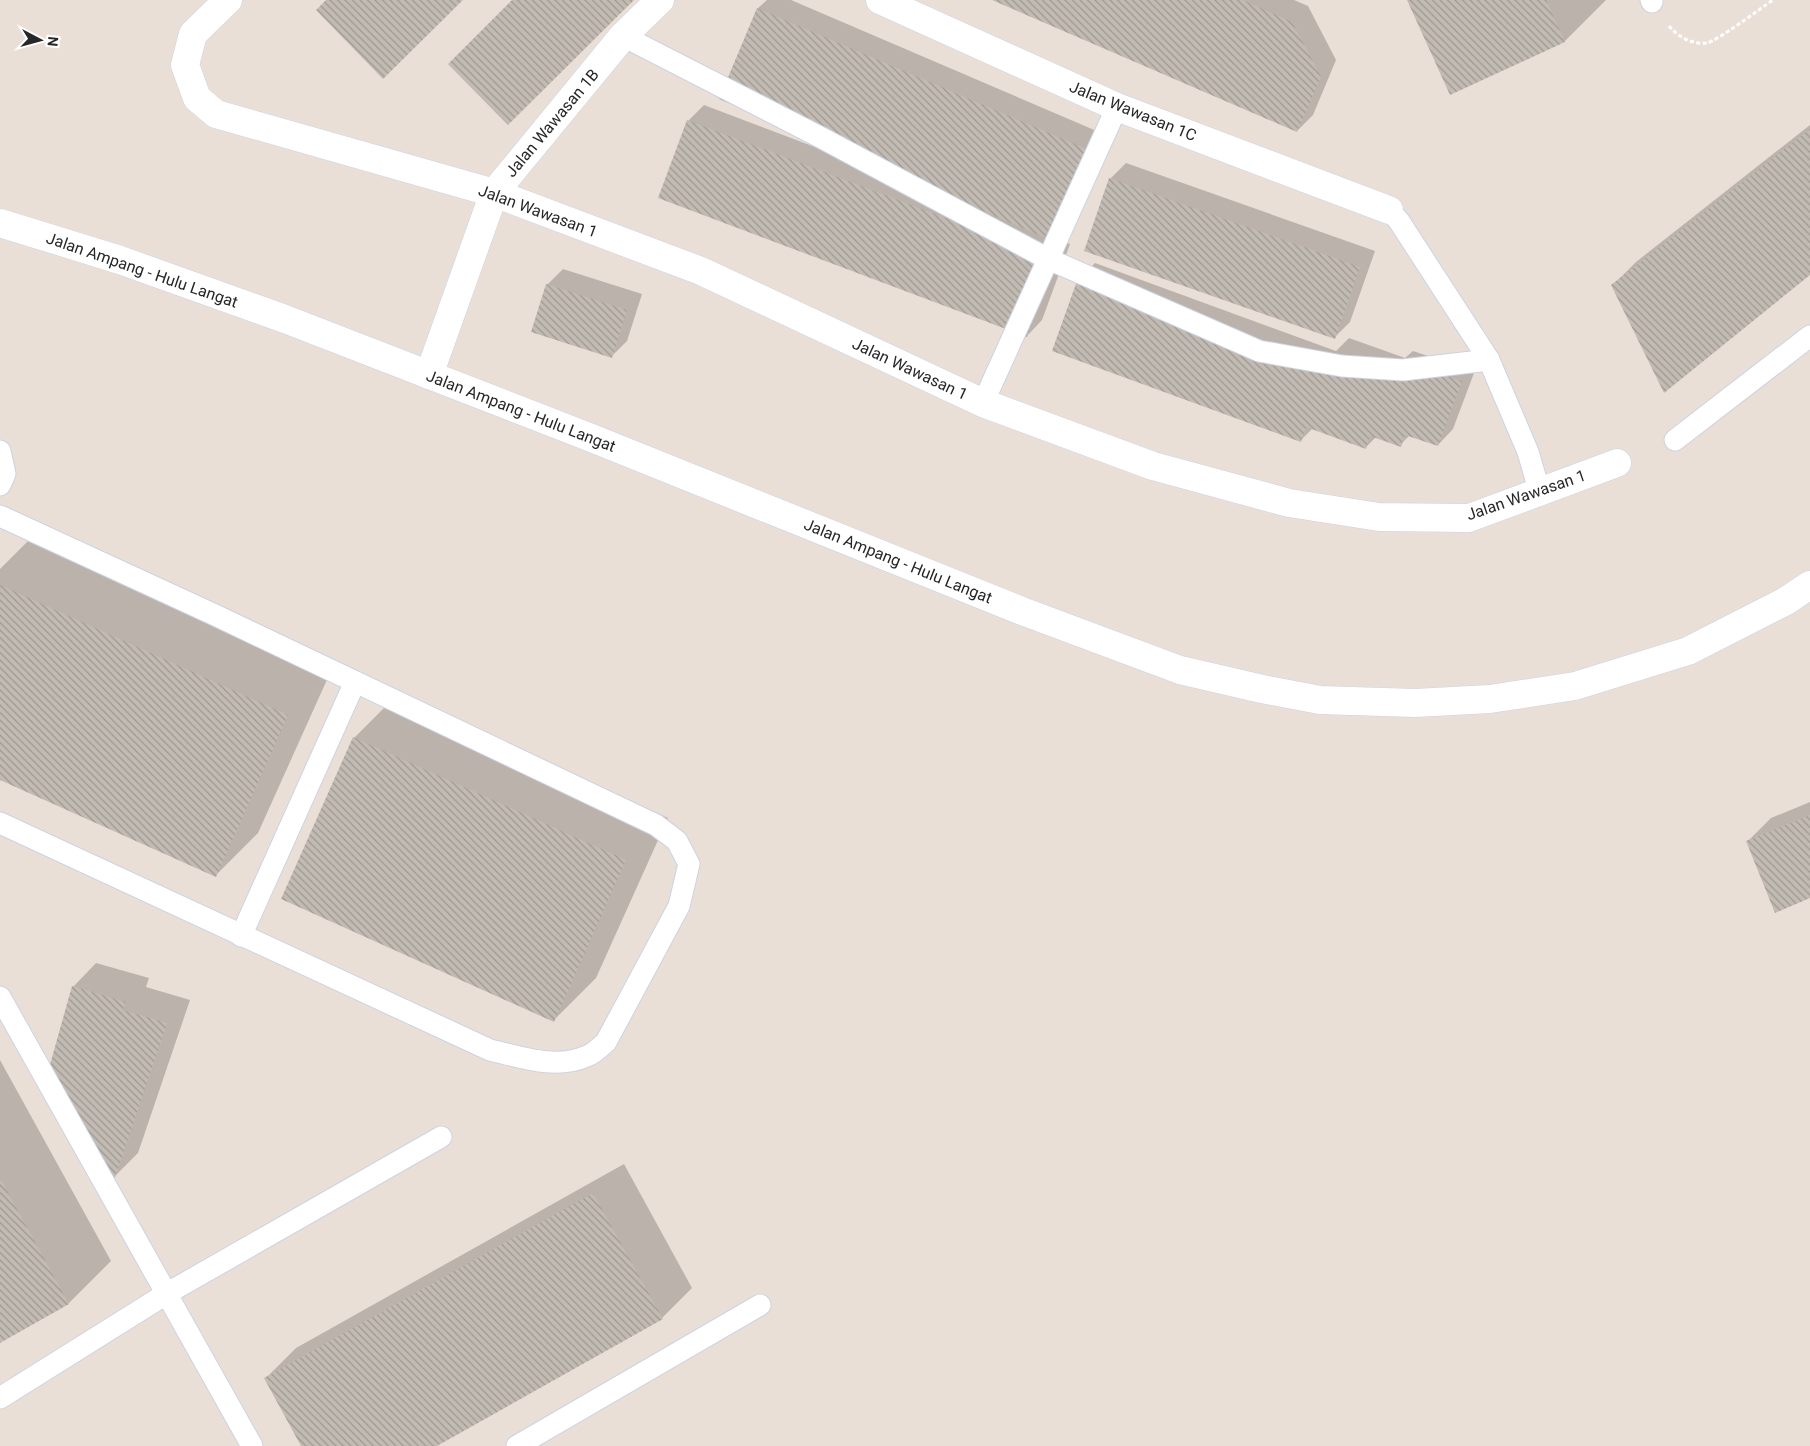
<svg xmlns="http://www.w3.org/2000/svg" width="1810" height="1446" font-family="Roboto,sans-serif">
<defs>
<pattern id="building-back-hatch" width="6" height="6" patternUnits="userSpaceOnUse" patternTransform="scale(1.25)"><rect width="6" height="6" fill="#c2bbb3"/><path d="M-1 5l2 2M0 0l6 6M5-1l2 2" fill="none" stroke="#9e9892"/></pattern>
</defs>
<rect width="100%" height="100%" fill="#eadfd7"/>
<g fill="#0003">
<path d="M767 0H791L1106 135 1054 238 1070 244 1042 320 1027 336 688 121 704 105 947 197 720 98 758 8Z"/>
<path d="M995 0H1294L1308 6 1336 60 1313 115 1297 131Z"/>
<path d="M1409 0H1606L1565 41Z"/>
<path d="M1810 125V274L1612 286 1636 262Z"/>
<path d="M1126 163 1375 251 1350 322 1334 338 1110 179Z"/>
<path d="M1095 263 1336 351 1349 338 1405 358 1413 351 1440 360 1446 354 1477 365 1453 429 1438 445 1410 435 1400 445 1376 437 1366 447 1313 428 1301 440 1079 279Z"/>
<path d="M563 269 642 294 627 341 612 356 547 285Z"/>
<path d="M31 538 330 673 258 833 215 876 0 779V569Z"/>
<path d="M397 695 668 818 596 978 553 1021 354 738Z"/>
<path d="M1810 802V897L1748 841 1771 818Z"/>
<path d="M96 963 149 978 146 987 190 1000 138 1153 115 1176 73 987Z"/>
<path d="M0 1060 111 1261 69 1303 0 1342Z"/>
<path d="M624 1164 692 1288 662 1318 435 1446H302L265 1379 296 1348Z"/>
</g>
<g fill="url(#building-back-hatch)">
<path d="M326 0H463L383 79 316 10Z"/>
<path d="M512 0H634L508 125 448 64Z"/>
<path d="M992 0H1242L1292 22 1321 77 1297 132Z"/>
<path d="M1407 0H1546L1565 42 1450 95Z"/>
<path d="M757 8 1091 151 1053 241 719 99Z"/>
<path d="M687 120 1056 260 1027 337 658 198Z"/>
<path d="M1810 129V275L1664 393 1611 285Z"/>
<path d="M1109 178 1360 267 1335 339 1084 251Z"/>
<path d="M1078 278 1327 369 1333 353 1392 375 1429 369 1462 381 1438 446 1405 435 1401 447 1370 436 1366 449 1306 427 1301 442 1052 351Z"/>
<path d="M546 284 627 310 612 358 531 332Z"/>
<path d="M0 585 288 715 216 877 0 780Z"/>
<path d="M353 737 626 860 554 1022 281 899Z"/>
<path d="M1810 815V898L1775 913 1746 841Z"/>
<path d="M72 986 126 1002 123 1010 167 1023 115 1178 55 1104 46 1079Z"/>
<path d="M0 1178 69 1304 0 1343Z"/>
<path d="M593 1193 663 1319 437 1446H301L264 1378Z"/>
</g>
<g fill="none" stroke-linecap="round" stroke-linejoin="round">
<g stroke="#ccd3e1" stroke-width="23">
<g id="lane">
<path d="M1651 0 1652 2"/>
<path d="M623 36 820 137 1048 259 1259 351 1342 366 1403 370 1489 360"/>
<path d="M1389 210 1399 221 1489 360 1528 452 1540 493"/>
<path d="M983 403 1117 107"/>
<path d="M1675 440 1810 336"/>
<path d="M0 451 5 474 0 485"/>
<path d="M0 516 215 615 656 825 677 841 689 864 679 906 606 1042C600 1047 594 1054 587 1056 556 1070 521 1057 490 1050L0 823"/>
<path d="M241 936 355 682"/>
<path d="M0 997 252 1446"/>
<path d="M0 1398 166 1294 441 1137"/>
<path d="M517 1446 760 1305"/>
</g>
</g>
<g stroke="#ccd3e1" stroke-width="29">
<g id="street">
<path d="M228 0 193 34 185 65 197 98 216 114 494 193 701 271 983 403 1153 466 1289 503 1379 517 1469 518 1617 463"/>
<path d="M880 0 1117 107 1389 210"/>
<path d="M429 375 494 193 623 36 660 0"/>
</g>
</g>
<g stroke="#ccd3e1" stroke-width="29">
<path id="secondary" d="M0 223 120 260 285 319 589 437 1022 611 1180 670 1262 689 1320 700 1415 703 1490 699 1575 686 1688 651 1786 601 1810 585"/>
</g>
<path stroke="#fff" stroke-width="3" stroke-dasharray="4 2.5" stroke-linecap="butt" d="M1669 26C1678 37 1693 45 1707 43 1717 41 1761 8 1773 0"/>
<use href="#lane" stroke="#fff" stroke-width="21"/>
<use href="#street" stroke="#fff" stroke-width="28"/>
<use href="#secondary" stroke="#fff" stroke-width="28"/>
</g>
<g text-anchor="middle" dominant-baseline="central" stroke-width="5" stroke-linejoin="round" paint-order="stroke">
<g font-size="16" fill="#272727" stroke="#fff">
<text transform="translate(1133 111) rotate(22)">Jalan Wawasan 1C</text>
<text transform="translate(552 123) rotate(-50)">Jalan Wawasan 1B</text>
<text transform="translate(538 211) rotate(20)">Jalan Wawasan 1</text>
<text transform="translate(142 270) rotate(19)">Jalan Ampang - Hulu Langat</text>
<text transform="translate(910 369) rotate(25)">Jalan Wawasan 1</text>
<text transform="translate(521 411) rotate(21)">Jalan Ampang - Hulu Langat</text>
<text transform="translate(1526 495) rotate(-19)">Jalan Wawasan 1</text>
<text transform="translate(898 561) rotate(22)">Jalan Ampang - Hulu Langat</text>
</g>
</g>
<g transform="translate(40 40) rotate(96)" stroke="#ffffff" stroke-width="4" paint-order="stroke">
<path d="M0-4L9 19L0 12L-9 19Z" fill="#272727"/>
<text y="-8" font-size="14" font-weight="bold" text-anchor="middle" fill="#272727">N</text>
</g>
</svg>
